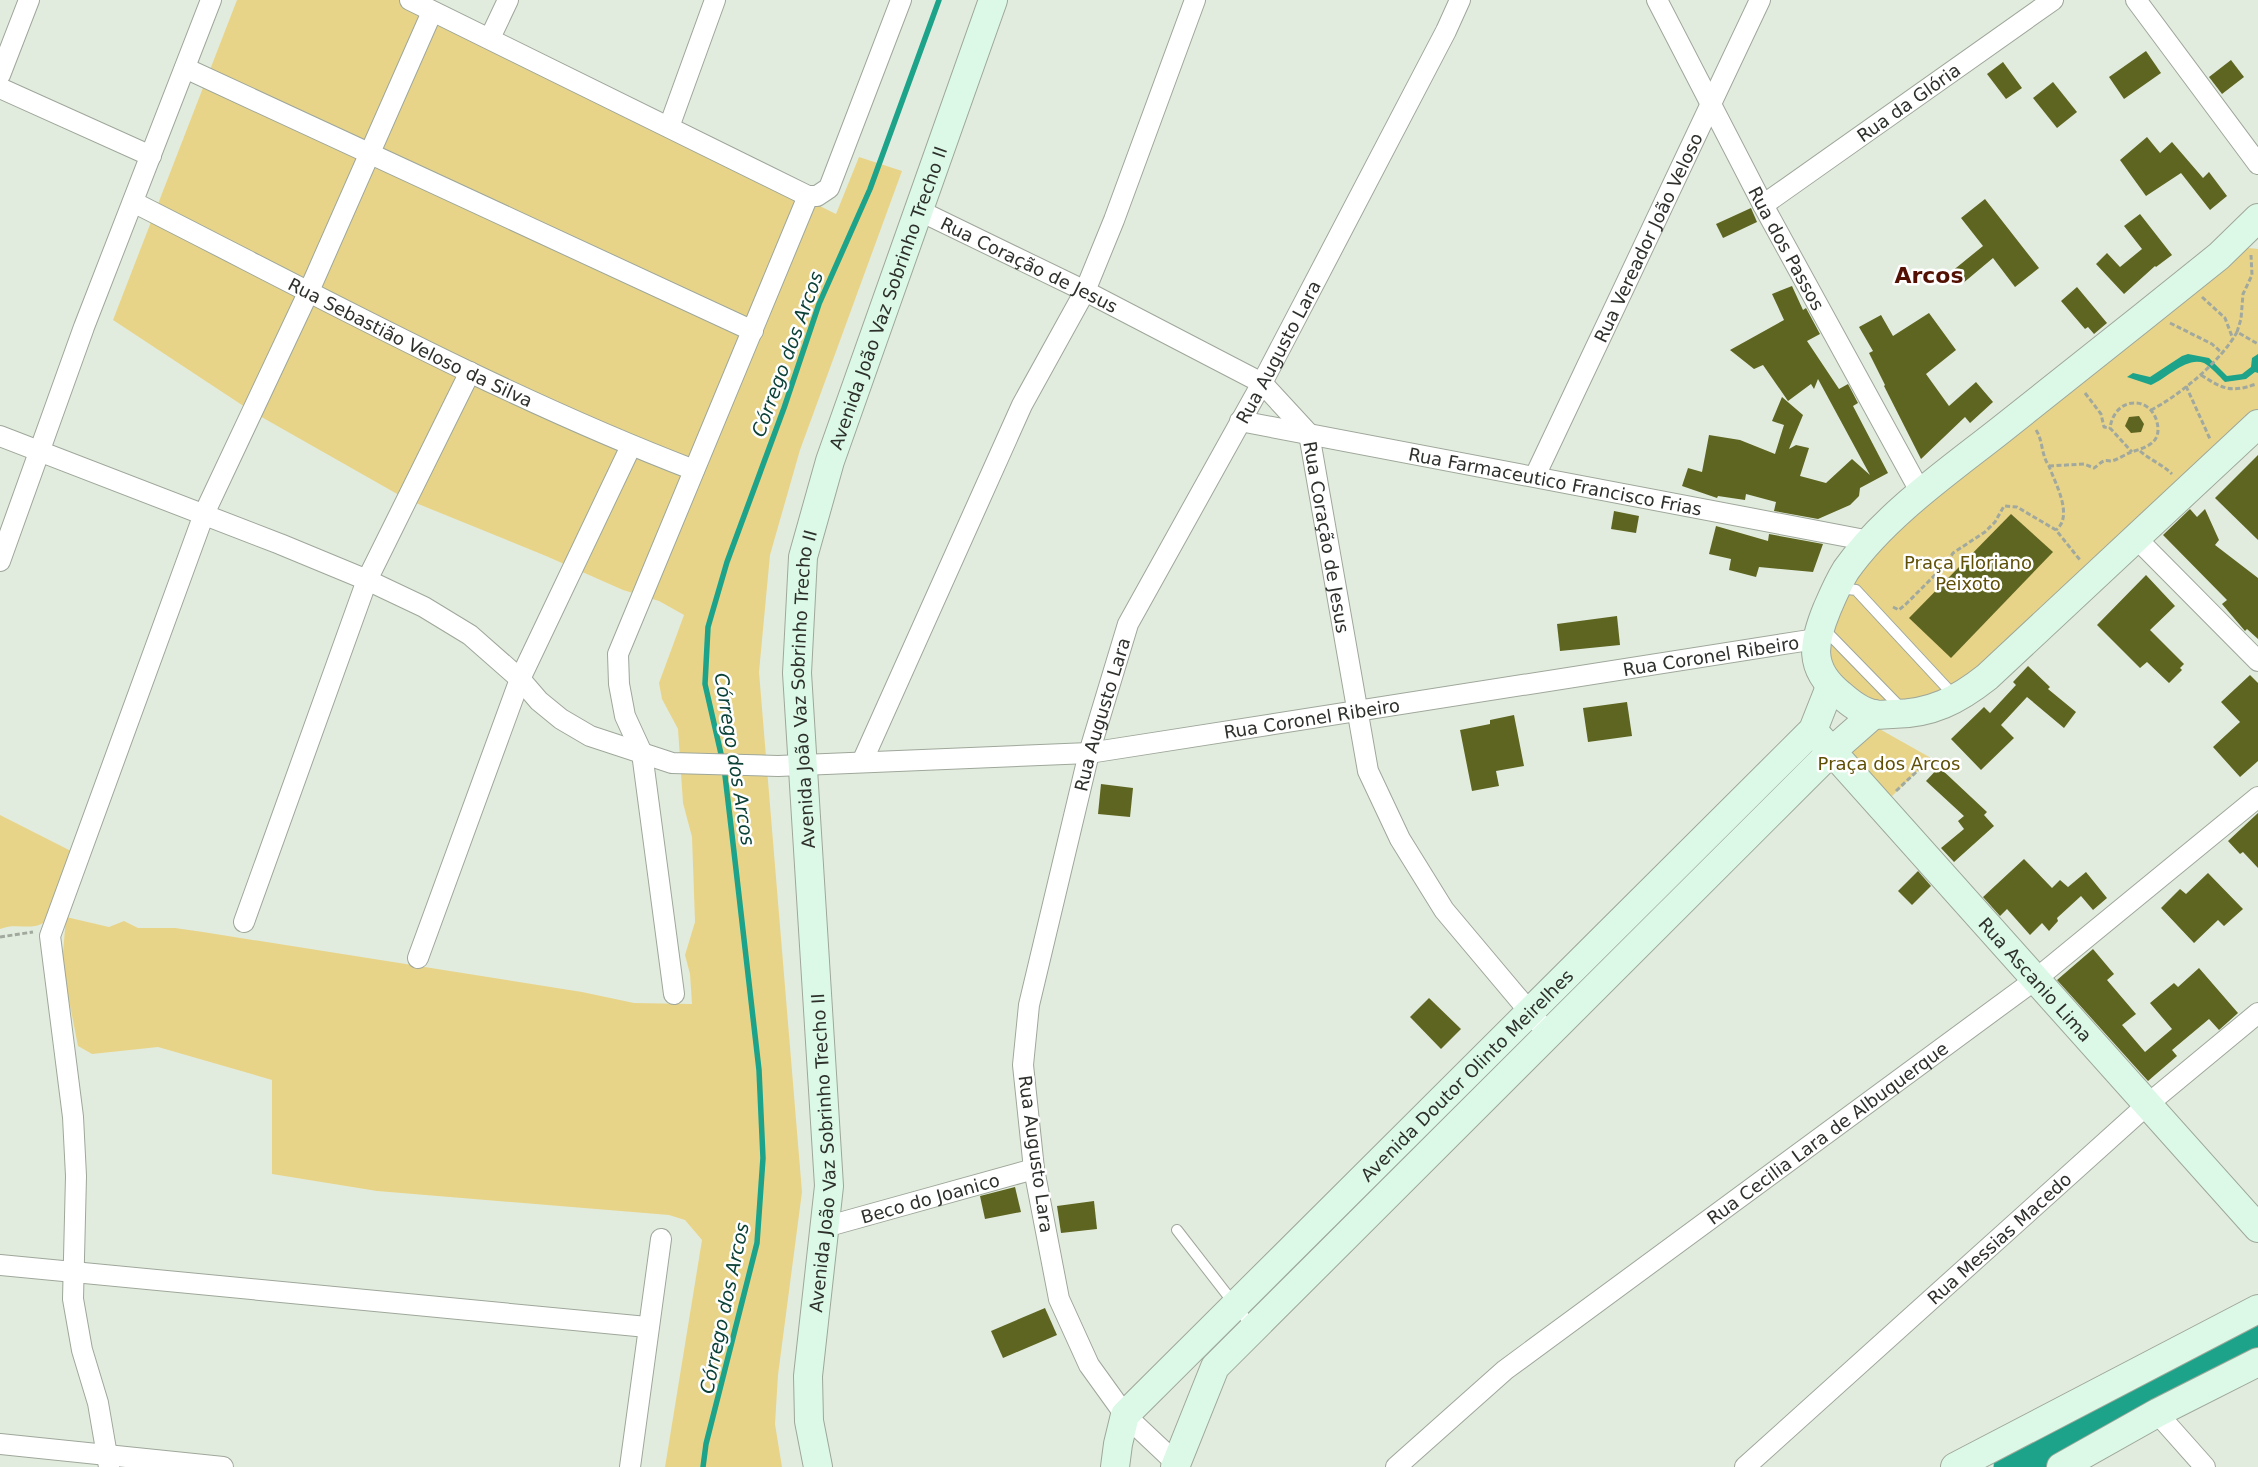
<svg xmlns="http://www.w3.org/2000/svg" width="2258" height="1467" font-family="'DejaVu Sans',sans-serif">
<rect width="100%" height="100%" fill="#e2ecde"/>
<g fill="#e8d489">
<path d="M237 0H403L836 214 859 157 902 171 800 450 770 555 759 672 802 1192 778 1375 775 1424 782 1467H665L702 1240 685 1220 669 1215 377 1191 272 1174V1080L158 1047 92 1054 78 1046 62 965 66 917 109 927 124 921 138 928H175L203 932 582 992 634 1003 692 1004 690 974 685 955 695 922 692 837 683 803 678 729 662 699 659 683 684 615 659 601 623 590 546 556 406 499 251 411 113 320Z"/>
<path d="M2249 248 2258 249V421L1986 675 1908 712 1823 625 1849 570 2235 250Z"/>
<path d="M1821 630 1904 712 1832 684Z"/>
<path d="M1876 727 1931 758 1888 800 1846 757Z"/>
<path d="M0 815 71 851C66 869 58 919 39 925 27 929 14 923 0 929Z"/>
</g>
<path fill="#1ca38a" d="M2188 354 2209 358 2227 376 2242 374 2251 367 2252 358 2258 354V373L2255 372 2246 379 2225 382C2219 376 2211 367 2204 363 2187 356 2167 378 2151 385L2127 377 2133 373 2150 377 2182 356Z"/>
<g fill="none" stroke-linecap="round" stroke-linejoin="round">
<path stroke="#1ca38a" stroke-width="5.5" d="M703 1467 706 1444 757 1243 763 1158 759 1070 734 852 724 767 705 684 708 627 727 562 784 408 819 304 870 189 939 0"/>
<path stroke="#1ca38a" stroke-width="35" d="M2011 1467 2258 1337"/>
</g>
<g fill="#5e6521">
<path d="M2146 51 2161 73 2124 99 2109 77Z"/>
<path d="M2231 60 2244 77 2222 94 2209 77Z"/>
<path d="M2003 62 2022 88 2006 99 1987 74Z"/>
<path d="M2053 82 2077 112 2057 128 2033 98Z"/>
<path d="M2147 137 2160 153 2172 142 2203 178 2209 172 2227 196 2210 210 2181 173 2146 196 2120 160Z"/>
<path d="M1985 199 2039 268 2015 287 1993 258 1962 284 1951 272 1983 246 1961 218Z"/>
<path d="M1751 208 1757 222 1723 238 1716 224Z"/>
<path d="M2140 214 2172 255 2156 267 2155 266 2124 294 2096 264 2107 253 2120 267 2142 249 2124 226Z"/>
<path d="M1792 286 1803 310 1806 308 1820 334 1807 341 1839 389 1848 384 1858 403 1853 406 1888 473 1860 488 1859 496 1850 505 1818 519 1774 511 1776 502 1746 494 1745 500 1718 496 1717 498 1682 486 1688 468 1702 472 1709 435 1740 440 1775 454 1784 425 1772 421 1782 397 1803 415 1789 449 1796 445 1809 448 1800 476 1826 483 1852 459 1870 475 1818 379 1814 389 1811 384 1788 401 1763 365 1754 369 1730 350 1784 320 1772 294Z"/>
<path d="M2077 287 2107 323 2094 334 2088 327 2085 329 2061 301Z"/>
<path d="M1929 313 1956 350 1926 374 1949 406 1976 382 1993 402 1970 423 1965 417 1921 459 1884 386 1885 385 1869 353 1873 351 1859 327 1881 315 1893 336Z"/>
<path d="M2139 416 2144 424 2141 432 2131 433 2125 426 2129 417Z"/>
<path d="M2258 455V540L2215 498Z"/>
<path d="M2190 509 2197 517 2205 509 2219 540 2215 545 2258 578V639L2247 629 2245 631 2222 604 2227 600 2163 535Z"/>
<path d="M1614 511 1639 516 1636 533 1611 529Z"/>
<path d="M2011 514 2053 552 1951 658 1909 618Z"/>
<path d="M1716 526 1768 541 1769 534 1823 544 1813 572 1759 567 1756 577 1729 570 1731 559 1709 554Z"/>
<path d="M2146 575 2175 606 2150 630 2184 664 2180 668 2182 670 2169 683 2147 662 2140 668 2097 625Z"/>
<path d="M1617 616 1620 645 1560 651 1557 624Z"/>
<path d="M2028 666 2050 687 2048 689 2076 712 2064 728 2027 697 2001 725 2014 738 1981 770 1951 739 1984 707 1990 713 2016 685 2013 682Z"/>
<path d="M2250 675 2258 683V761L2240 777 2213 747 2240 722 2221 702Z"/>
<path d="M1627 702 1632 736 1588 742 1583 708Z"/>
<path d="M1514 715 1524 766 1496 771 1499 786 1472 791 1460 730 1490 724V720Z"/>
<path d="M1939 767 1987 812 1984 815 1994 826 1954 862 1941 848 1964 829 1958 821 1964 816 1926 781Z"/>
<path d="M1101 784 1133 788 1130 817 1098 814Z"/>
<path d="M2258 813V868L2243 852 2240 854 2228 841Z"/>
<path d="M2024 859 2052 888 2060 880 2068 887 2086 872 2107 898 2093 910 2081 896 2057 918 2058 921 2049 931 2042 923 2030 935 2007 909 2000 916 1983 897Z"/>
<path d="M1918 871 1931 886 1912 905 1898 891Z"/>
<path d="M2208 873 2243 909 2224 926 2218 920 2194 943 2161 908 2180 889 2186 894Z"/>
<path d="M2093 949 2114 974 2107 980 2136 1014 2122 1025 2145 1052 2172 1029 2150 1003 2174 983 2178 987 2199 968 2238 1013 2219 1030 2209 1019 2172 1050 2177 1056 2148 1081 2057 980Z"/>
<path d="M1429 998 1461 1029 1441 1049 1410 1017Z"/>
<path d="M1015 1187 1021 1212 985 1219 980 1196Z"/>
<path d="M1094 1201 1097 1229 1061 1233 1057 1206Z"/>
<path d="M1045 1308 1057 1335 1003 1358 991 1331Z"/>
</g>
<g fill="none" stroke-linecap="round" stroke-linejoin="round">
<g stroke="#9ea79a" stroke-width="12">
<g id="lane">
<path d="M1839 588 1856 590 1947 688 1948 700"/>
<path d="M1823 628 1902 709"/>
<path d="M1177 1230 1253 1328"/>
</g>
</g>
<g stroke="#9ea79a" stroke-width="22">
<g id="street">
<path d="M410 0 808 196H817L829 188 901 0"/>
<path id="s1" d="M1657 0 1763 205 1921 493"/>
<path d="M2136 0 2258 164"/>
<path d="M490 38 508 0"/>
<path d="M185 68 753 331"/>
<path d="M0 75 29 0"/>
<path d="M0 88 151 156"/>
<path d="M669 127 715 0"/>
<path id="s2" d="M133 202C317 295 501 396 694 470"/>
<path id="s3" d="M1763 205 2053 0"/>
<path id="s4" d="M918 210 1085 291 1262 383 1309 434 1368 771 1400 839 1444 910 1539 1023"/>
<path id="s5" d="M1240 421 1870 541"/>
<path id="s6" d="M0 436 280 544 367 580 424 607 470 635 520 679 539 701 561 719 590 736 672 763 778 766 1089 753 1816 639"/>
<path id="s7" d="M1535 476 1760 0"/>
<path d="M2136 538 2258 661"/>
<path d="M0 561 84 327 211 0"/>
<path d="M862 762 1022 405 1085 291 1114 220 1195 0"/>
<path d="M244 922 367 580 470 372"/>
<path d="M418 958 520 679 631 446"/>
<path d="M674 994 642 753 625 716 619 684 618 654 808 196"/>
<path id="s8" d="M825 1227 1034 1169"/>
<path d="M0 1265 647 1327"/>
<path d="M2157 1413 2205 1467"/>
<path d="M0 1444 223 1467"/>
<path id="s9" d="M1176 1463 1125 1415 1089 1365 1059 1299 1034 1169 1023 1065 1029 1005 1089 753 1128 624 1262 383 1446 31 1460 0"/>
<path d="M109 1467 98 1403 82 1350 73 1299 76 1176 73 1117 50 936 204 514 309 291 432 12"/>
<path d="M630 1467 661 1239"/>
<path id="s10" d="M1396 1467 1505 1370 2036 979 2258 797"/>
<path id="s11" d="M1745 1467 2148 1104 2258 1013"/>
</g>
</g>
<g stroke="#9ea79a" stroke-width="30">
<g id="secondary">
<path d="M2258 218 2219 256C2147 314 2074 372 2002 429 1949 471 1885 515 1846 570 1838 583 1833 595 1827 609 1813 643 1808 668 1840 694 1849 702 1861 712 1874 714 1880 716 1887 714 1893 714 1931 714 1958 700 1987 677L2258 424"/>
<path id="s12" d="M1819 737 2258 1228"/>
<path id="s13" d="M818 1467 809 1421 808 1376 829 1186 797 673 803 557 830 461 993 0"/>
<path id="s14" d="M1115 1467 1118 1444 1125 1415 1813 730 1830 687"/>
<path d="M1175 1467 1215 1367 1832 751 1874 714"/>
<path d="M1955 1467 2258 1309"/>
<path d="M2061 1467 2157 1413 2258 1362"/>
</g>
</g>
<g stroke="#a1a99e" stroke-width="3" stroke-dasharray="5 2.5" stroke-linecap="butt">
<path d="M2202 297 2225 318 2233 339"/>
<path d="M2170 323 2212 344 2221 352"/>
<path d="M2237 332 2241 319 2243 294 2252 275 2251 255"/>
<path d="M2201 375C2223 389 2231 393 2256 384"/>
<path d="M2186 386 2210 439"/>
<path d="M2085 393 2101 414 2104 427 2110 428"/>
<path d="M2151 410C2179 396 2222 360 2237 332L2258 344"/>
<path d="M2036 430C2043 440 2041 455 2049 466 2055 483 2074 516 2056 530"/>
<path d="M2140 451C2150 460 2162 464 2172 474"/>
<path d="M2049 466 2084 464 2094 468C2097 466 2101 462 2104 461 2106 460 2109 461 2111 461 2117 460 2124 455 2129 453 2141 448 2159 446 2158 428 2155 395 2115 394 2110 428L2132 452"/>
<path d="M1893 607 1899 610 1906 604 1947 563 1953 553 1985 532 1995 522 2004 506 2017 507 2056 530 2080 560"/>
<path d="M1896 791 1931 758"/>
<path d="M0 937 33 932"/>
</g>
<use href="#lane" stroke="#fff" stroke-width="10"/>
<use href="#street" stroke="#fff" stroke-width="20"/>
<use href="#secondary" stroke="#dcf9e7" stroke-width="28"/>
</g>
<g text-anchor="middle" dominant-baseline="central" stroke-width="5" stroke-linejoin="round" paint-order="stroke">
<g font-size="18" fill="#2d302b" stroke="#fff">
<text stroke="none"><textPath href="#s3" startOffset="178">Rua da Glória</textPath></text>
<text stroke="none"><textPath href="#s7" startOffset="264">Rua Vereador João Veloso</textPath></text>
<text stroke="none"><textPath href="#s1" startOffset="280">Rua dos Passos</textPath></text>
<text stroke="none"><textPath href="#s4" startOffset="124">Rua Coração de Jesus</textPath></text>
<text stroke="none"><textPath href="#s13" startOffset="1186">Avenida João Vaz Sobrinho Trecho II</textPath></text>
<text stroke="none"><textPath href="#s2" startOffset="311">Rua Sebastião Veloso da Silva</textPath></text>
<text stroke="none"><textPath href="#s9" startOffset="1206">Rua Augusto Lara</textPath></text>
<text stroke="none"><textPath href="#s5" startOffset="321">Rua Farmaceutico Francisco Frias</textPath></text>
<text stroke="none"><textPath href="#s4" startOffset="559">Rua Coração de Jesus</textPath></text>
<text stroke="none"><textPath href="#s6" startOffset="1802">Rua Coronel Ribeiro</textPath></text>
<text stroke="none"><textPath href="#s13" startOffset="781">Avenida João Vaz Sobrinho Trecho II</textPath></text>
<text stroke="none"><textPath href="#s9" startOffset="801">Rua Augusto Lara</textPath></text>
<text stroke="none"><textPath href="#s6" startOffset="1398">Rua Coronel Ribeiro</textPath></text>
<text stroke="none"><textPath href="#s12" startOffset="325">Rua Ascanio Lima</textPath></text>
<text stroke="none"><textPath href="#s14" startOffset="535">Avenida Doutor Olinto Meirelhes</textPath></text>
<text stroke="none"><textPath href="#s10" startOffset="546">Rua Cecilia Lara de Albuquerque</textPath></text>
<text stroke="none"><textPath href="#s13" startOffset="316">Avenida João Vaz Sobrinho Trecho II</textPath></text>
<text transform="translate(1036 1154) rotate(82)">Rua Augusto Lara</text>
<text stroke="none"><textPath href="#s8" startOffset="109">Beco do Joanico</textPath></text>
<text stroke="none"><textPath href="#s11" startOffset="342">Rua Messias Macedo</textPath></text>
</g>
<g font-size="18" fill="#5f4f04" stroke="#fff">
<text x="1968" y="562">Praça Floriano<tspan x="1968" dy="21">Peixoto</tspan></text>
<text x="1889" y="763">Praça dos Arcos</text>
</g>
<g font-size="19" font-style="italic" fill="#0b4137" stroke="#fff">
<text transform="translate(787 354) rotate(-70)">Córrego dos Arcos</text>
<text transform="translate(735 759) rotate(81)">Córrego dos Arcos</text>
<text transform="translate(724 1308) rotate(-78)">Córrego dos Arcos</text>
</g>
<g font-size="22" font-weight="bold" fill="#531103" stroke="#fff">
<text x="1929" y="275">Arcos</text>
</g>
</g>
</svg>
